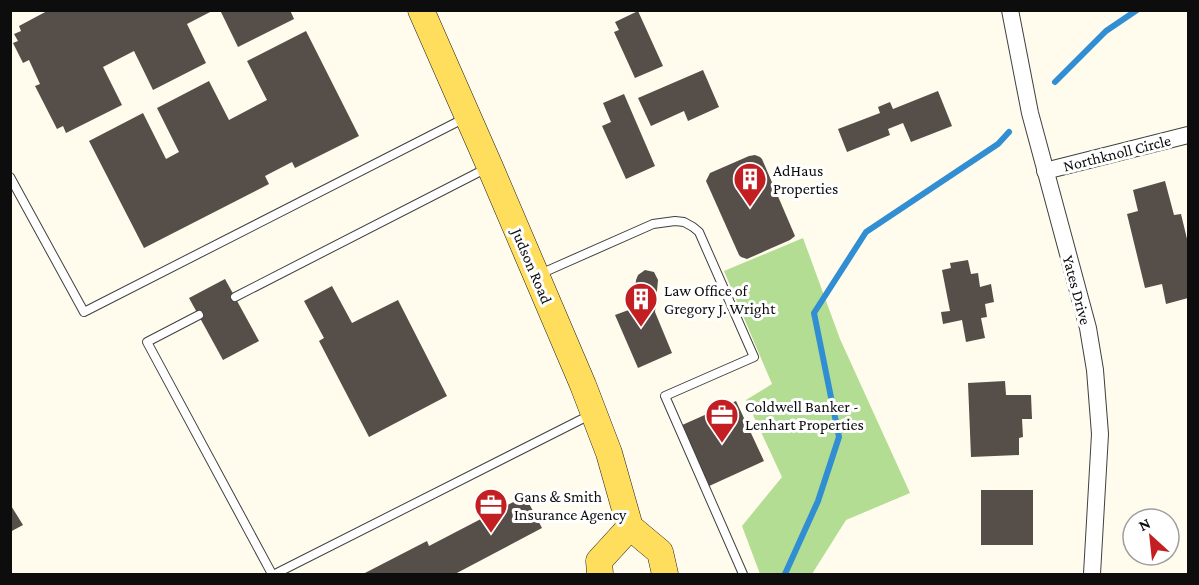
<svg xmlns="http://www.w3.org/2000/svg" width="1199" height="585" font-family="'Crimson Pro',serif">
<rect width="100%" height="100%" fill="#fffced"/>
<path fill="#b2dd93" d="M803 238 840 339 910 493 846 520 812 574H760L742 526 782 477 746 400 772 384 724 271Z"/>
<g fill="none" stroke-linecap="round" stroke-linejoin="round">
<g stroke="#328ed3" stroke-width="6">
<path d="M1055 82 1106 31 1137 10"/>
<path d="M785 574 818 501 839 437 814 313 866 232 998 144 1009 132"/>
</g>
</g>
<g fill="#564e49">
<path d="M49 10H214L187 24 206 63 153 90 134 51 103 67 122 105 66 133 63 126 57 129 35 86 40 84 29 60 23 63 13 43 18 41 14 34 21 31 19 26Z"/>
<path d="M220 10H290L294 19 238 47Z"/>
<path d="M638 11 663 66 635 78 614 32 619 30 615 22Z"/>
<path d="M306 31 359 136 295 168 292 162 265 176 269 184 144 248 89 141 143 113 166 159 179 152 157 108 209 81 229 120 267 100 247 61Z"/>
<path d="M703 70 719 107 688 121 684 111 651 126 638 98Z"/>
<path d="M938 91 952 126 911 142 903 123 888 129 890 135 847 152 838 129 880 113 878 107 890 102 893 109Z"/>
<path d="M624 94 655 166 626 179 602 126 611 122 603 103Z"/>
<path d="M755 155 760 157 762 159 795 236 790 240 747 259 741 257 739 255 706 181 710 173 749 156Z"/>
<path d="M1165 181 1174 215 1181 214 1188 243V269L1187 270 1188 298 1166 304 1162 284 1145 288 1127 214 1138 211 1133 190Z"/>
<path d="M968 260 971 274 978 273 980 287 991 284 994 302 985 304 987 317 981 318 985 338 966 342 962 320 943 324 941 312 950 311 942 270 951 268 950 263Z"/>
<path d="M645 270 654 272 658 280 655 312 672 353 638 368 615 315 634 308 636 280 638 275Z"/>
<path d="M225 279 259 341 223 360 189 298Z"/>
<path d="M332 286 352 323 398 300 447 396 369 437 319 341 324 338 304 301Z"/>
<path d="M1005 381 1006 395H1031L1032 419H1022L1023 437 1019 438V455L971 457 968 383Z"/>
<path d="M736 401 764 461 707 487 680 426Z"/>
<rect x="981" y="490" width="52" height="55"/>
<path d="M525 496 542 528 455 574H363L427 541 429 546Z"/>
<path d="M10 504 23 525 10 532Z"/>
</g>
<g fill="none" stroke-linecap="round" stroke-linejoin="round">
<g stroke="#404040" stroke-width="10">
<g id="service">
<path d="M10 177 84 312 465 118"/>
<path d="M540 274 653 224 675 221 684 222 693 227 699 232 754 357 665 396 743 574"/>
<path d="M235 297 487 168"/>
<path d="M199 315 147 342 272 574"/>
<path d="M275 574 590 415"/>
</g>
</g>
<g stroke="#404040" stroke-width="18">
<g id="minor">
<path d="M1010 10 1030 113 1088 328 1095 370 1100 434 1092 574"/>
<path d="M1045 171 1188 135"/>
</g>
</g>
<g stroke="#1e1e1e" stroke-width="27">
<g id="primary">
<path d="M421 10 490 167 583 385 609 453 630 527 660 552 665 574"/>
<path d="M600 574 599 561 630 527"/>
</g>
</g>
<use href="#service" stroke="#fff" stroke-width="8"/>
<use href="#minor" stroke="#fff" stroke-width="16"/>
<use href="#primary" stroke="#ffdd5d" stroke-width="26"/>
</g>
<defs>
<g id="building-pin" transform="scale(1.725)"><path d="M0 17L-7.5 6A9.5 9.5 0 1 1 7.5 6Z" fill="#c31e21" stroke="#fff"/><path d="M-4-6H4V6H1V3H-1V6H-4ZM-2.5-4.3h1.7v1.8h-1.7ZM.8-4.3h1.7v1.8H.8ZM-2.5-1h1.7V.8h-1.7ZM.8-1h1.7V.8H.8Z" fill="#fff"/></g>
<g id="office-pin" transform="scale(1.725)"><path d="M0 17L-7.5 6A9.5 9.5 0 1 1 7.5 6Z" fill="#c31e21" stroke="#fff"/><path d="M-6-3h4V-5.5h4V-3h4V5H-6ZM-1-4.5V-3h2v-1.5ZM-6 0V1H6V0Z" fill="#fff"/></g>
</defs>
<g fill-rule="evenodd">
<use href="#building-pin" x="750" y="179"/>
<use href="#building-pin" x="641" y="299"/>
<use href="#office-pin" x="722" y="415"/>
<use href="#office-pin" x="491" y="505"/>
</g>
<g text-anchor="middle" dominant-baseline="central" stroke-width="6" stroke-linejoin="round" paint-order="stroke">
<g font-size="16" fill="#0d0d0d" stroke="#fff">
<text transform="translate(1117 153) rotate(-14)">Northknoll Circle</text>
<text transform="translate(532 266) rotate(67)">Judson Road</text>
<text transform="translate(1077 290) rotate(75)">Yates Drive</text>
</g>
<g font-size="16" fill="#0d0d0d" stroke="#fff" text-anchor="start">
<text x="773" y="170">AdHaus<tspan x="773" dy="18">Properties</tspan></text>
<text x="664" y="290">Law Office of<tspan x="664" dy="18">Gregory J. Wright</tspan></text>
<text x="745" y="406">Coldwell Banker -<tspan x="745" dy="18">Lenhart Properties</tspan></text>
<text x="514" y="496">Gans &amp; Smith<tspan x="514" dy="18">Insurance Agency</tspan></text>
</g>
</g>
<rect width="1199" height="585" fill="none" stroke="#0d0d0d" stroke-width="24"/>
<g transform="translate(1151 537) rotate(333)"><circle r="28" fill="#ffffff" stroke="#9e9e9e" stroke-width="1.5"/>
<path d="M0-4.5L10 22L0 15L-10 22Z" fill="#c31e21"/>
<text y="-9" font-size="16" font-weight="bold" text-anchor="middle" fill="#0d0d0d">N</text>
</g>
</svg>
